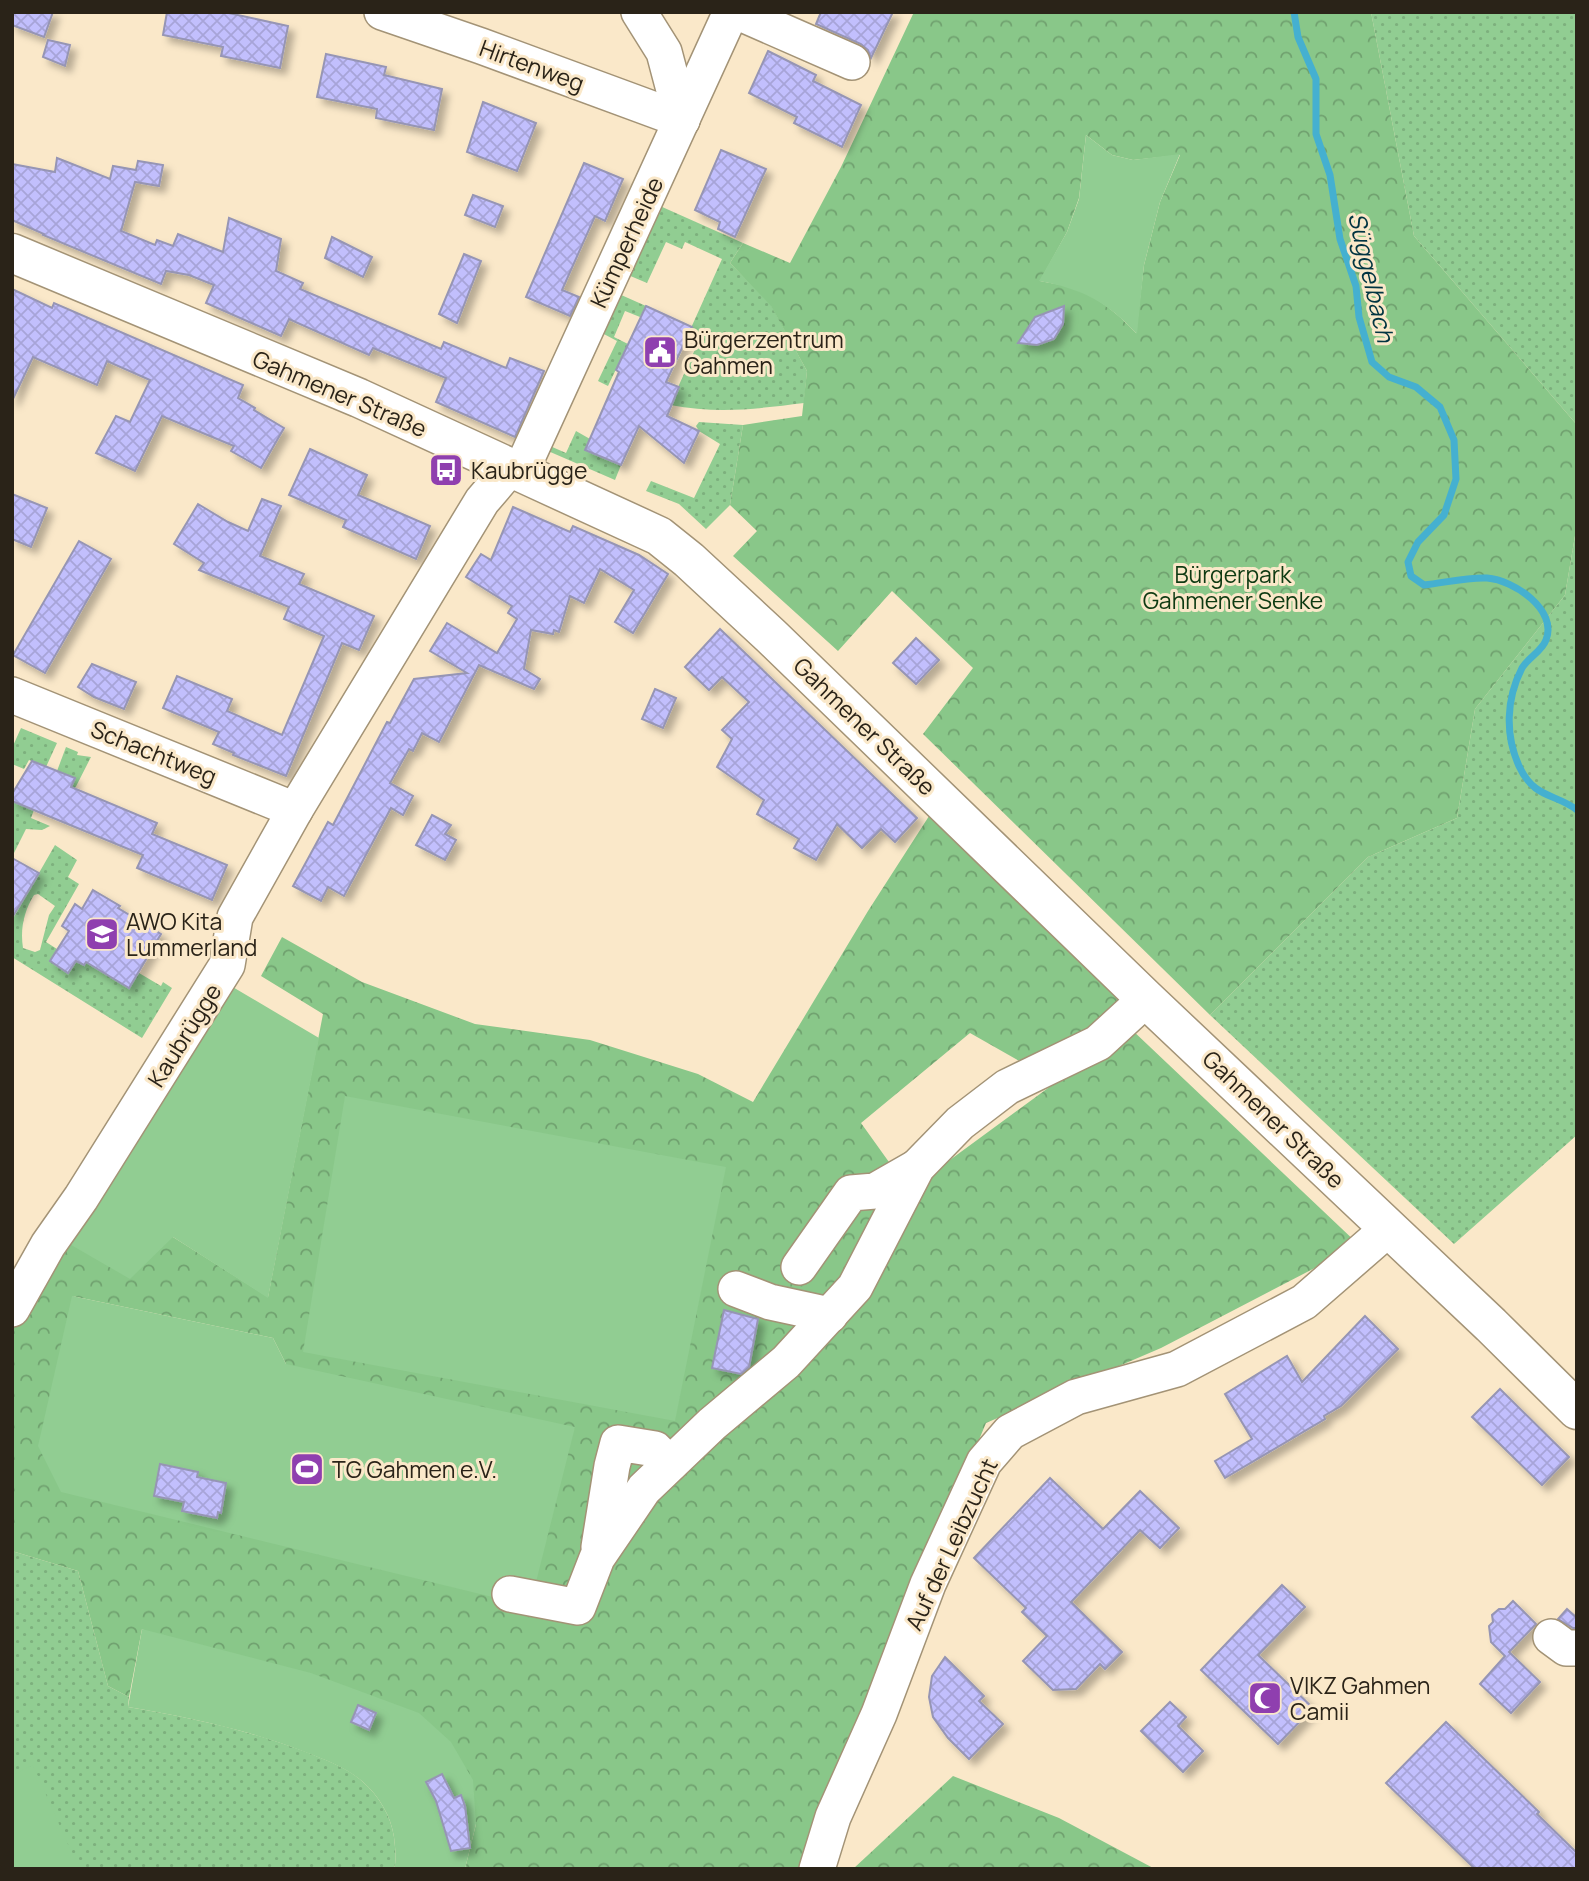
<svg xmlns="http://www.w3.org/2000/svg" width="1589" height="1881" font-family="Manrope,sans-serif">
<defs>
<pattern id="grass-dots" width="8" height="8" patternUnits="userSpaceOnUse" patternTransform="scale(1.75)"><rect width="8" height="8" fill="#91cd92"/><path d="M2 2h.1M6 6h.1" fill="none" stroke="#7db07d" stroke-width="1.8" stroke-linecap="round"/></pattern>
<pattern id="forest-crowns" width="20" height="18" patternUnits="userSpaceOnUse" patternTransform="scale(1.75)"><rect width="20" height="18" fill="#89c789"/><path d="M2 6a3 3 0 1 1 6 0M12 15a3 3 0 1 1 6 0" fill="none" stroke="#70a16f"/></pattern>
<pattern id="building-cross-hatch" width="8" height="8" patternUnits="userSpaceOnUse" patternTransform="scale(1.75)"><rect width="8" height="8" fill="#c2bffd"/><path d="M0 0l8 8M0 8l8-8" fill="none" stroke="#a7a4d8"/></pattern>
<filter id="shadow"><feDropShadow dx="6" dy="6" stdDeviation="3.5" flood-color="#0004"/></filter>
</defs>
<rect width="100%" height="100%" fill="#fae8c9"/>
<g fill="url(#grass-dots)" fill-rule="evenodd">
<path d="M1371 12H1577V425L1414 236Z"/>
<path d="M660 206 743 243 730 263 771 305 807 371 804 403C756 409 718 414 670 405L697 345 686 339 722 259 685 242 682 249 666 242 647 283 628 275Z"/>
<path d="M619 294 646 306 640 317 625 311 614 337 628 344 608 386 598 381 617 341 602 333Z"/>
<path d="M699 422 743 425 730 505 706 529 679 504 646 491 651 481 694 498 720 444 699 431 696 426Z"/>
<path d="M576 431 590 439 586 450 621 465 615 480 548 451 550 446 566 453Z"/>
<path d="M1577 524V1135L1454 1244 1210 1015 1368 857 1457 818 1475 709 1565 595Z"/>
<path d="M21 728 57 743 46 767 29 760 24 769 12 764V748Z"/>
<path d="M66 747 78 752 77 755 91 757 64 810H62L75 778 57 771Z"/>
<path d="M13 801 34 810 31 818 50 826 42 830 26 829 12 857Z"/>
<path d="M55 845 77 860 68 877 79 884 46 942 57 949 50 961 68 973 76 961 84 965 86 962 129 988 139 973 161 986 163 982 172 988 142 1038 12 957V920ZM38 894 55 906 49 915 40 950 35 952 23 948C20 929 24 911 34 895Z"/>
<path d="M12 1551 78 1571 108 1686 129 1697 128 1707C189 1717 248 1730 306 1752 325 1760 347 1767 363 1782 379 1796 391 1816 394 1837 395 1848 397 1858 394 1869H12Z"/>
</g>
<g fill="url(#forest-crowns)" fill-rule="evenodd">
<path d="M914 12H1371L1414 236 1577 425V524L1565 595 1475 709 1457 818 1368 857 1210 1015 923 734 973 668 892 591 838 651 733 556 757 531 730 505 743 425 802 416 807 371 771 306 730 263 743 243 790 263 841 167ZM1086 135 1112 155 1133 160 1180 155 1160 202 1144 265 1136 333C1117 313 1095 294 1067 286 1058 284 1048 283 1040 281L1067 232 1079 198Z"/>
<path d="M931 813 1126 1002 1090 1037 1021 1062 970 1033 861 1123 909 1190 1130 1028 1359 1245 1161 1348 986 1423 855 1737 807 1869H465L476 1824 142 1629 129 1697 108 1686 78 1571 12 1551V1319L66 1242 173 1237 268 1297 323 1014 261 976 282 937 362 982 475 1024 590 1040 698 1074 753 1102 868 911ZM72 1296 273 1338 286 1364Z"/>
<path d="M953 1776 1059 1818 1155 1869H853Z"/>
</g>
<g fill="#91cd92">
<path d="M1086 135 1112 155 1133 160 1180 154 1160 202 1144 265 1137 334C1107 302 1083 289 1039 281L1067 232 1079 199Z"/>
<path d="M231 986 319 1038 268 1298 173 1237 130 1279 66 1242Z"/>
<path d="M345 1096 726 1167 675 1421 303 1352Z"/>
<path d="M72 1296 273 1338 286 1364 575 1427 530 1606 61 1492 38 1446Z"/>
<path d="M142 1629 311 1673 419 1713 451 1742 473 1780 476 1824 465 1869H394C397 1858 395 1848 394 1837 391 1816 379 1796 363 1782 346 1767 325 1760 305 1752 248 1730 188 1717 128 1707Z"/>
<path d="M33 1765 70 1849 82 1869H12V1775Z"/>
</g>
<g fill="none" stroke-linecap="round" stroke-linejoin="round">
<path stroke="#45b0d0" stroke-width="7" d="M1294 12 1298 37 1316 79V134L1330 175 1340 239 1356 286 1359 317 1372 362 1389 377 1416 387 1440 407 1454 440 1456 479 1444 515 1418 542 1408 562 1411 576 1424 585C1444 583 1467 577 1487 578 1514 580 1558 610 1546 640 1542 651 1528 658 1522 668 1506 699 1505 735 1519 766 1534 799 1555 793 1577 810"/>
</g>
<g fill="url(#building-cross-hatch)" stroke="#9695b4" stroke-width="2" filter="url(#shadow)">
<path d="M12 12H53L44 37 12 25Z"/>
<path d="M167 12H224L288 26 280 68 221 56 223 47 163 35Z"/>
<path d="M821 12H893L871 58 868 50 861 44 816 24Z"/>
<path d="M48 40 70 45 65 66 43 57Z"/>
<path d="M768 51 816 75 813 81 861 105 842 147 794 123 797 117 749 93Z"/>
<path d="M326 54 386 67 384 75 442 89 434 130 376 118 377 109 317 97Z"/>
<path d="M483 102 536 123 517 171 467 152Z"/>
<path d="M721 150 766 169 735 237 718 229 720 222 695 210Z"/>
<path d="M57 158 110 179 113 166 136 170 138 161 163 165 159 186 135 182 121 231 155 245 157 240 173 246 178 234 223 252 229 218 281 239 276 271 303 283 300 289 441 349 444 342 506 368 510 358 544 371 515 437 436 402 446 378 373 348 369 355 289 319 281 336 206 303 214 285 189 275 166 271 161 284 43 235 44 234 12 220V164L55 172Z"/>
<path d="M584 163 623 179 605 221 595 216 562 290 579 297 570 316 526 297Z"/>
<path d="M473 195 503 206 495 227 465 215Z"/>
<path d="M332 237 372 257 363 277 325 258Z"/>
<path d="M464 254 481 261 457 323 439 314Z"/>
<path d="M12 289 52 308 54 303 243 385 238 398 255 408 254 410 284 428 261 468 231 451 234 446 162 416 135 471 96 453 116 416 130 422 150 380 107 361 97 385 33 357 12 401Z"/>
<path d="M646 306 692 327 666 382 679 387 667 416 699 431 684 463 639 426 621 465 585 450 619 372 616 370Z"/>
<path d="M1064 306 1063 324 1054 339 1037 345 1018 343 1035 317Z"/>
<path d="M310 449 367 475 358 495 430 526 416 559 343 527 346 520 289 495Z"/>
<path d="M12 494 47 508 31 547 12 539Z"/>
<path d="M262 499 281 506 260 556 304 574 299 584 374 616 359 650 342 643 286 776 233 755 234 753 213 744 219 732 163 708 177 676 232 699 227 711 282 735 324 636 284 619 289 607 199 570 204 563 174 544 198 504 228 522 248 531Z"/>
<path d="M513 507 570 532 573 526 639 555 668 574 633 633 615 622 634 590 600 569 584 603 570 596 559 632 554 630 553 634 531 630 524 669 540 679 534 689 479 665 439 742 422 733 413 751 409 749 390 783 413 796 403 815 391 808 344 896 328 887 321 901 293 886 328 822 333 825 387 722 390 723 414 679 467 673 430 651 447 623 497 653 517 619 508 613 512 606 466 577 481 554 491 560Z"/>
<path d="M79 541 111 559 45 673 13 655Z"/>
<path d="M720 629 917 818 895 842 881 829 862 848 837 824 816 860 794 848 799 839 757 814 764 800 717 767 732 739 722 730 749 702 722 677 709 690 685 667Z"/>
<path d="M916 638 939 660 916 684 893 663Z"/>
<path d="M92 664 136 682 124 709 94 697 78 687Z"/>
<path d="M655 689 676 698 663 728 642 719Z"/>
<path d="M32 761 75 778 71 787 157 823 152 834 227 865 212 900 137 868 143 855 12 801V794Z"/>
<path d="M432 815 451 825 445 834 456 840 445 860 416 845Z"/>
<path d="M12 858 39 873 12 918Z"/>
<path d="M93 890 120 906 118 908 161 934 129 988 86 962 84 965 76 961 68 973 50 961 69 931 62 926 75 904 82 909Z"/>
<path d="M724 1310 758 1319 749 1367 741 1374 712 1368Z"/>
<path d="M1365 1316 1398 1349 1341 1406 1324 1416 1325 1419 1225 1478 1215 1461 1252 1439 1225 1394 1287 1356 1302 1382Z"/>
<path d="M1500 1389 1569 1457 1542 1485 1472 1417Z"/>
<path d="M160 1464 198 1472 197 1477 226 1483 221 1513 218 1512 217 1518 182 1511 184 1502 154 1496Z"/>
<path d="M1050 1478 1103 1529 1140 1491 1179 1528 1160 1548 1140 1530 1071 1602 1122 1652 1105 1669 1100 1664 1076 1689 1053 1690 1023 1661 1047 1636 1022 1612 1026 1608 974 1558Z"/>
<path d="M1282 1585 1305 1607 1258 1655 1313 1708 1278 1744 1201 1670Z"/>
<path d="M1513 1601 1536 1624 1509 1652 1540 1682 1511 1713 1480 1684 1505 1656 1491 1642 1489 1626 1493 1622 1492 1615 1499 1609H1505Z"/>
<path d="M1567 1609 1577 1618V1628H1573L1558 1619Z"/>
<path d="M945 1657 984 1696 979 1701 1003 1724 969 1759 948 1738 933 1717 929 1697 932 1676Z"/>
<path d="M1170 1702 1186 1717 1178 1726 1203 1751 1183 1772 1141 1731Z"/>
<path d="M358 1705 376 1713 369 1730 351 1722Z"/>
<path d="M1446 1722 1539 1812 1537 1814 1577 1853V1869H1475L1386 1783Z"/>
<path d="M442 1774 454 1798 461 1795 465 1806 470 1848 451 1851 436 1801 426 1782Z"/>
</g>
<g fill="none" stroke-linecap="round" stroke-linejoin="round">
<g stroke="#a39376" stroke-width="38">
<g id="minor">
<path d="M382 12 481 46 682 120"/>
<path d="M639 12 664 52 682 120"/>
<path d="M738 12 852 62"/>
<path d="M521 471 731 12"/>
<path d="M12 695 295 810"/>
<path d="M799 1267 851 1193 875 1191 917 1167"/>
<path d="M736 1289 770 1302 830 1315"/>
<path d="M12 1309 48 1245 81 1198 227 965 235 917 295 810 482 501 511 467"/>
<path d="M599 1547 612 1466 618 1443 655 1449 670 1464"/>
<path d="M510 1594 578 1607 597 1558 644 1489 712 1424 786 1362 855 1287 917 1167 960 1123 1007 1087 1098 1043 1146 999"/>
<path d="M1551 1637 1566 1648H1577"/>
<path d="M817 1869 833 1817 879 1714 928 1584 984 1462 1010 1432 1076 1397 1177 1369 1304 1302 1388 1229"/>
</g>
</g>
<g stroke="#a39376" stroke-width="41">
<path id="major" d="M12 253 359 398 659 536 689 560 771 636 1146 999 1491 1325 1577 1410"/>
</g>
<use href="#minor" stroke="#fff" stroke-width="35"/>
<use href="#major" stroke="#fff" stroke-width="38"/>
</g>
<defs>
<g id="civic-square" transform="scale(1.75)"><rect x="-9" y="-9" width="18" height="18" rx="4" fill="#8f3faf" stroke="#fae8c9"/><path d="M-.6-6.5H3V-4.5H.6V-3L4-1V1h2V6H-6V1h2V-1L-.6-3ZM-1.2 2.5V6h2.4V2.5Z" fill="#fff"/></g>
<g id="bus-square" transform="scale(1.75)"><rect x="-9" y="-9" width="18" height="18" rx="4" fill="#8f3faf" stroke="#fae8c9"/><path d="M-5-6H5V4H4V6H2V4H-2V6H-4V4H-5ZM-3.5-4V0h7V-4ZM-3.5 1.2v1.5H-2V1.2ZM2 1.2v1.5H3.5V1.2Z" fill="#fff"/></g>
<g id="school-square" transform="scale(1.75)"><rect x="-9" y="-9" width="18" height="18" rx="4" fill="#8f3faf" stroke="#fae8c9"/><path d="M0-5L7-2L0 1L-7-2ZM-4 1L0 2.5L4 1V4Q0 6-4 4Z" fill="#fff"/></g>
<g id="stadium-square" transform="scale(1.75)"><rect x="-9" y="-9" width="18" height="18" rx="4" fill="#8f3faf" stroke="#fae8c9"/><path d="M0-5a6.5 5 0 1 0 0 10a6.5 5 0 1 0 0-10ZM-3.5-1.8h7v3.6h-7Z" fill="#fff"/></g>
<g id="mosque-square" transform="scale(1.75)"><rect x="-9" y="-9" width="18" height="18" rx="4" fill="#8f3faf" stroke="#fae8c9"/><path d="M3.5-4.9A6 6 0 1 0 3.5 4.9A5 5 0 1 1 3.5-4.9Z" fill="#fff"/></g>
</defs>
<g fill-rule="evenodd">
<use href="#civic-square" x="660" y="352"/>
<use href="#bus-square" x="446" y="470"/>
<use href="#school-square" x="102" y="934"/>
<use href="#stadium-square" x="307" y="1469"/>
<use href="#mosque-square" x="1265" y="1698"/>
</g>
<g text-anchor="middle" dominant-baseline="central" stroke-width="6" stroke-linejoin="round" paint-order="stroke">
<g font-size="23" fill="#2a2318" stroke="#fae8c9">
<text transform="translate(532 65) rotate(20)">Hirtenweg</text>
<text transform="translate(626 242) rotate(-65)">Kümperheide</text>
<text transform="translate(340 393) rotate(23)">Gahmener Straße</text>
<text transform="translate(865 726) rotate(44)">Gahmener Straße</text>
<text transform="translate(154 752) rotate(22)">Schachtweg</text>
<text transform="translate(184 1035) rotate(-58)">Kaubrügge</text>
<text transform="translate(1274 1119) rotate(44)">Gahmener Straße</text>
<text transform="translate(951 1544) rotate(-65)">Auf der Leibzucht</text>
</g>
<g font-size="23" fill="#2a2318" stroke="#fae8c9" text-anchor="start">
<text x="684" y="339">Bürgerzentrum<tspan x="684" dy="26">Gahmen</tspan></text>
<text x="471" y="470">Kaubrügge</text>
<text x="126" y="921">AWO Kita<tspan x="126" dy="26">Lummerland</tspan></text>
<text x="332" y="1469">TG Gahmen e.V.</text>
<text x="1290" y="1685">VIKZ Gahmen<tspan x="1290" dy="26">Camii</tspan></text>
</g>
<g font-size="23" fill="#0e3a12" stroke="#fae8c9">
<text x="1233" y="574">Bürgerpark<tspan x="1233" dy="26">Gahmener Senke</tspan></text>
</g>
<g font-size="24" font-style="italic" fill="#013441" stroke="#fae8c9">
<text transform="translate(1372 277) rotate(77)">Süggelbach</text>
</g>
</g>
<rect width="1589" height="1881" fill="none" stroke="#2a2318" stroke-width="28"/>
</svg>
